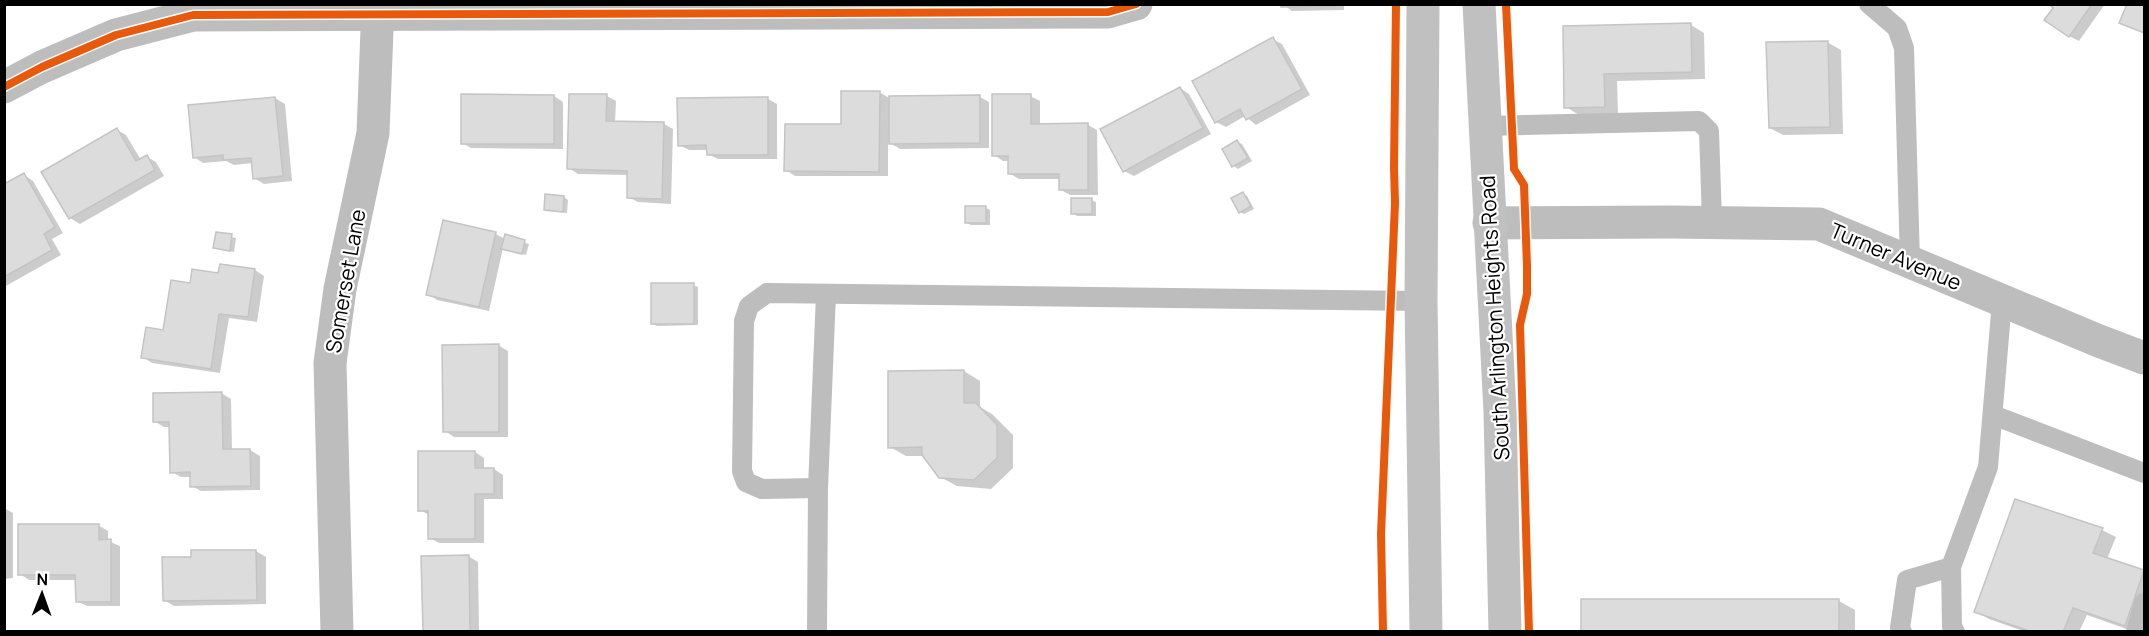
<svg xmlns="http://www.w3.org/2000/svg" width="2149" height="636" font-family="Manrope,sans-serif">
<rect width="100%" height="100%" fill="#fff"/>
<g fill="#0003">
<path d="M1283 4H1344V10L1292 11Z"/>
<path d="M2051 4H2105L2079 41 2069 36Z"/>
<path d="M1691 25 1704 33 1705 79 1617 81 1618 114 1579 115 1566 107 1564 28Z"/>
<path d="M1272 39 1282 44 1310 95 1256 125 1245 116 1226 127 1216 122Z"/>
<path d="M1827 42 1841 50 1843 134 1783 135 1770 128Z"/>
<path d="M1180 88 1189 94 1211 134 1134 176 1124 171Z"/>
<path d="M879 92 891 99 980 97 989 102V148L900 149 888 142V176H795L786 170 842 125Z"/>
<path d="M554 96 563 102V149L471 148 462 143Z"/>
<path d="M607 96 616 101 615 123 664 124 673 129 671 204 638 202 628 197V175L578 174 569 168Z"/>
<path d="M1030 96 1040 101V125H1088L1097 130 1098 195H1070L1061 190V179H1019L1009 173V161H1003L994 155Z"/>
<path d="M275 98 285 104 292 181 264 184 254 178 253 163 234 165 226 161 203 163 194 157 189 107Z"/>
<path d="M768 99 777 104V159H718L708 154V150H689L679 145Z"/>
<path d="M117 130 126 135 141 160 147 157 156 162 164 176 80 224 70 218Z"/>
<path d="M1237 142 1242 144 1252 161 1238 169 1234 166Z"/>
<path d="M24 175 33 181 63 233 52 239 61 255 4 287V217Z"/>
<path d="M1243 194 1247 196 1254 209 1244 214 1240 212Z"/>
<path d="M547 195 564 197 568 200 567 213 550 211 545 209Z"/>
<path d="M1091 200 1096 202V216H1077L1073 213Z"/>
<path d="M986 208 990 210V225H971L966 222Z"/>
<path d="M444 222 496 234 505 239 506 236 529 244 526 255 503 248 489 311 437 300 428 294Z"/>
<path d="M217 234 236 238 234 252 215 248Z"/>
<path d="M255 270 264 276 257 322 229 318 220 373 152 363 143 357 165 331 191 285Z"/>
<path d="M693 285 698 287V325L657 326 652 323Z"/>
<path d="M498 345 508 351V437H454L445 431Z"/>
<path d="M964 371 980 381V407L992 414 1013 435V468L991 489 957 486 940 477 924 456H906L890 447Z"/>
<path d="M221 393 231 399 232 450H250L260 456V490L201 491 192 486V477H181L172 472 171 427H164L154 421Z"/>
<path d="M475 452 484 458V469H494L503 475V499H484V543H439L430 538 429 515 420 510Z"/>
<path d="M4 508 13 513V578L4 579Z"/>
<path d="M98 525 108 531V541L120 546V606H87L77 601V580H29L20 574Z"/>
<path d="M2102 530 2116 537 2107 559 2144 572V616L2135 632 2087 615 2079 632H2026L1989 619 1976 611Z"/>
<path d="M256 551 266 557V604L174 606 164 600 193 559V552Z"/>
<path d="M468 556 478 562 479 632H424Z"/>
<path d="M1839 601 1855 610V632H1583Z"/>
</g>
<g fill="#dcdcdc" stroke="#c4c4c4" stroke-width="1.5">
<path d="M1281 4H1335V6L1281 7Z"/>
<path d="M2049 4H2092L2069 37 2044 20 2053 8Z"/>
<path d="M2127 4H2144V33L2119 23Z"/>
<path d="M1691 23 1692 72 1604 74 1605 107 1564 108 1563 26Z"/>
<path d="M1273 37 1302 89 1246 120 1240 109 1215 123 1192 81Z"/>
<path d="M1828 41 1830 127 1769 128 1766 42Z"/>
<path d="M1180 87 1203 128 1123 172 1100 129Z"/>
<path d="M841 91H880L879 172 784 171 785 124H841Z"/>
<path d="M461 94 554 95V144H461Z"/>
<path d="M569 94H607L606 121 664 122 662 199 627 198V171L567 169Z"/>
<path d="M992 94H1031V124L1088 123V190H1059V174H1008V156H992Z"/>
<path d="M980 95V143L889 144V96Z"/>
<path d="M275 97 283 176 253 179 251 158 223 160V155L193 158 188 105Z"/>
<path d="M768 97V155H707L706 145 678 146 677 98Z"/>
<path d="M117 128 136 161 147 155 155 170 69 219 41 172Z"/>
<path d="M1237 140 1248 158 1232 167 1222 149Z"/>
<path d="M24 173 55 227 44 234 52 250 4 277V184Z"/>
<path d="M1243 192 1251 206 1239 213 1231 198Z"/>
<path d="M545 194 564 196 563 212 544 210Z"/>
<rect x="1071" y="198" width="21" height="16"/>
<rect x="965" y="206" width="21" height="17"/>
<path d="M443 220 496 232 479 307 426 295Z"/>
<path d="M216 232 232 234 230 251 213 248Z"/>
<path d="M505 234 525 240 522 254 501 249Z"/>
<path d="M220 264 255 269 248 317 219 314 211 369 141 358 146 327 163 330 171 280 190 283 192 269 218 273Z"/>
<rect x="651" y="283" width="43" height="41"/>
<path d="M499 344V432H443L442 345Z"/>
<path d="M964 370V403H976L997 425V458L974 480 939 478 922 455V447L888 448V371Z"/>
<path d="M222 392 223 449H250L251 486 190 487V472L170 473 169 422H153V393Z"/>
<path d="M418 451H475V468H494V494H475V539H428V511H418Z"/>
<path d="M2015 499 2103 528 2093 553 2144 570 2125 626 2073 608 2063 632H2032L1974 612Z"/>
<path d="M18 524H99V540L111 539V602H76L75 575H18Z"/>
<path d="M191 550H256L257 600 163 601 162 557H191Z"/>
<path d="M469 555 470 632H423L421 556Z"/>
<rect x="1581" y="599" width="258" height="33"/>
</g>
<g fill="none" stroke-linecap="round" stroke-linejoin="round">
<g stroke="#bdbdbd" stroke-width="20">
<path d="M1869 4 1897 28 1904 48 1910 262"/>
<path d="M1485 126 1699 121 1709 131 1712 222"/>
<path d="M1993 415 2144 473"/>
<path d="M818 488 762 489 746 482 742 471 744 321 749 306 767 293 1421 301"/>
<path d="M817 632 818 488 826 294"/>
<path d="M1902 632 1900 628 1907 580 1951 567"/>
<path d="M1955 632 1952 627 1951 567 1988 467 2002 301"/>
<path d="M2136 632 2144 603"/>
</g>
<g stroke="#bdbdbd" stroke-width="33">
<path d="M4 87 42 67 116 35 193 15 1108 12 1136 4"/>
<path d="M1489 223 1671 222 1819 224 2099 341 2144 358"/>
<path d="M337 632 330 363 340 289 373 133 378 4"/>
</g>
<g stroke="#c0c0c0" stroke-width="33">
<path d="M1423 4 1421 301 1426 632"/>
<path d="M1479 4 1500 412 1505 632"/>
</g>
<g stroke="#fff" stroke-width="11">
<g id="cycleway">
<path d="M1506 4 1514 169 1524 185 1527 266V294L1520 325 1529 632"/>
<path d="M4 87 42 67 116 35 193 15 1108 12 1136 4"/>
<path d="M1383 632 1381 534 1395 203 1394 168 1396 4"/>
</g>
</g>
<use href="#cycleway" stroke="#e8590c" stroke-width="8"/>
</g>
<g text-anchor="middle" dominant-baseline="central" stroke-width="4.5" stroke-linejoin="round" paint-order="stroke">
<g font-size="21" fill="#000" stroke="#fff">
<text transform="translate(1896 256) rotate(23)">Turner Avenue</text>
<text transform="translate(345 281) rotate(-80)">Somerset Lane</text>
<text transform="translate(1494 318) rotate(-93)">South Arlington Heights Road</text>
</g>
</g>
<rect width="2149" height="636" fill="none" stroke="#000000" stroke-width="12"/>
<g transform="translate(42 594) rotate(1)" stroke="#ffffff" stroke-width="4.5" paint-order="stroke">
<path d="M0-4.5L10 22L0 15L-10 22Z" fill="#000000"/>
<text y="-9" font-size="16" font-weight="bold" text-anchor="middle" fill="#000000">N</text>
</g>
</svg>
